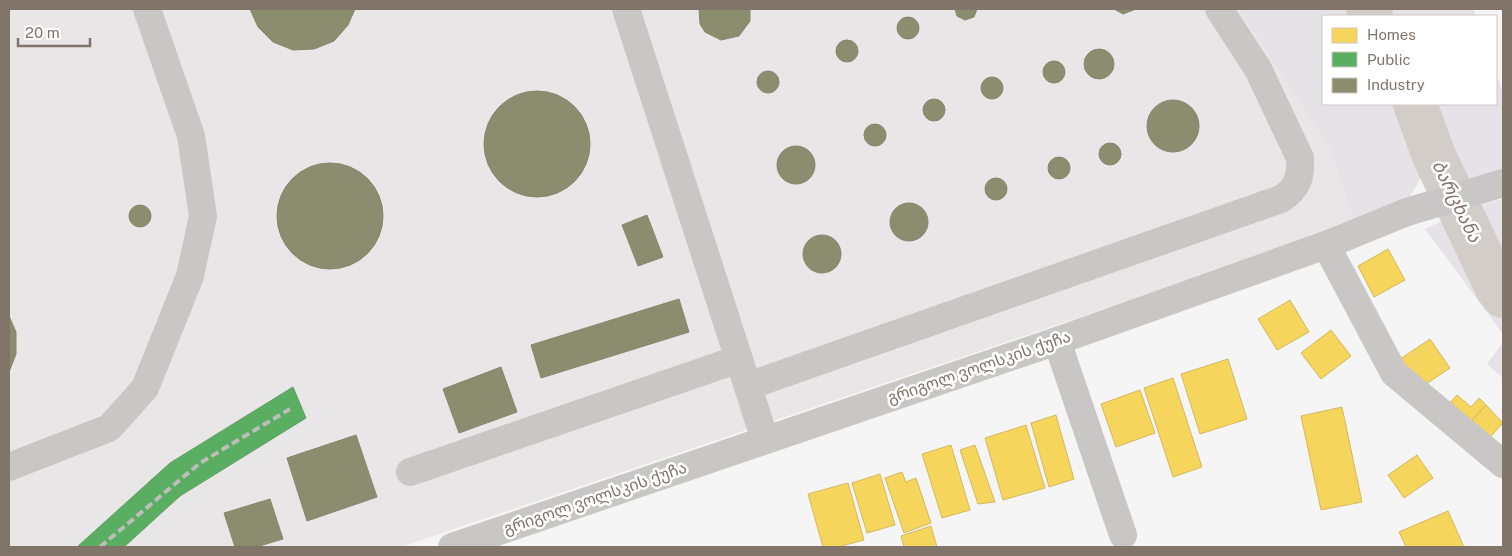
<svg xmlns="http://www.w3.org/2000/svg" width="1512" height="556" font-family="'Public Sans','Noto Sans Georgian',sans-serif">
<rect width="100%" height="100%" fill="#f5f5f5"/>
<path fill="#e8e6e7" d="M9 9H1238L1329 147 1355 224 401 547H9Z"/>
<g fill="#e6e3e8">
<path d="M1238 9H1473L1476 16H1323V104H1496V72L1503 93V170L1471 179 1434 156 1406 203 1355 224 1329 147Z"/>
<path d="M1503 199V334L1425 229 1469 208Z"/>
<path d="M1503 342V378L1487 364Z"/>
</g>
<g fill="#f6d55c" stroke="#d3b860">
<path d="M1388 249 1405 280 1374 297 1358 266Z"/>
<path d="M1290 300 1309 332 1277 350 1258 319Z"/>
<path d="M1331 330 1351 356 1321 379 1301 353Z"/>
<path d="M1430 339 1450 368 1420 388 1400 359Z"/>
<path d="M1228 359 1247 419 1200 434 1181 374Z"/>
<path d="M1173 378 1202 467 1173 477 1144 388Z"/>
<path d="M1140 390 1155 433 1116 447 1101 404Z"/>
<path d="M1457 395 1471 407 1479 398 1486 405 1466 427 1445 408Z"/>
<path d="M1486 405 1503 423 1484 444 1466 427Z"/>
<path d="M1342 407 1362 502 1321 510 1301 416Z"/>
<path d="M1056 415 1074 479 1049 487 1031 423Z"/>
<path d="M1026 425 1045 488 1003 500 985 438Z"/>
<path d="M951 445 970 510 942 518 922 454Z"/>
<path d="M975 445 995 502 978 504 960 450Z"/>
<path d="M1417 455 1433 478 1404 498 1388 475Z"/>
<path d="M902 472 906 482 916 478 931 523 904 533 885 478Z"/>
<path d="M880 474 895 525 867 533 852 483Z"/>
<path d="M848 483 864 540 838 547H823L808 494Z"/>
<path d="M1448 511 1464 547H1406L1399 532Z"/>
<path d="M931 526 937 547H904L901 536Z"/>
</g>
<path fill="#5aae61" stroke="#669d63" d="M293 387 306 418 180 496 124 547H77L170 463Z"/>
<g fill="#8c8c6e" stroke="#89856c">
<path d="M250 9H355L348 25 334 41 314 49 293 50 273 42 258 27Z"/>
<path d="M699 9H750V21L739 36 721 40 705 32 700 24Z"/>
<path d="M955 9H977L974 17 965 20 957 16Z"/>
<path d="M1114 9H1136L1123 14Z"/>
<circle cx="908" cy="28" r="11"/>
<circle cx="847" cy="51" r="11"/>
<circle cx="1099" cy="64" r="15"/>
<circle cx="1054" cy="72" r="11"/>
<circle cx="768" cy="82" r="11"/>
<circle cx="992" cy="88" r="11"/>
<circle cx="537" cy="144" r="53"/>
<circle cx="934" cy="110" r="11"/>
<circle cx="1173" cy="126" r="26"/>
<circle cx="875" cy="135" r="11"/>
<circle cx="1110" cy="154" r="11"/>
<circle cx="796" cy="165" r="19"/>
<circle cx="1059" cy="168" r="11"/>
<circle cx="330" cy="216" r="53"/>
<circle cx="996" cy="189" r="11"/>
<circle cx="909" cy="222" r="19"/>
<circle cx="140" cy="216" r="11"/>
<path d="M647 215 663 257 638 266 622 225Z"/>
<circle cx="822" cy="254" r="19"/>
<path d="M679 299 689 332 541 378 531 345Z"/>
<path d="M9 316 16 332V354L9 372Z"/>
<path d="M501 367 517 412 459 433 443 389Z"/>
<path d="M356 435 377 497 307 521 287 458Z"/>
<path d="M270 499 283 539 256 547H235L224 513Z"/>
</g>
<g fill="none" stroke-linecap="round" stroke-linejoin="round">
<g stroke="#d3cdca" stroke-width="44">
<path d="M1368 9 1371 16"/>
<path d="M1415 104 1434 156 1497 288 1503 296"/>
</g>
<g stroke="#c9c7c6" stroke-width="28">
<path d="M626 9 765 440"/>
<path d="M1326 245 1394 373 1503 464"/>
<path d="M1057 341 1123 535"/>
<path d="M748 386 1281 199C1298 188 1301 177 1300 158L1258 69 1219 9"/>
<path d="M9 467 109 428 145 388 190 276 203 216 191 136 147 9"/>
<path d="M410 472 739 359"/>
<path d="M452 547 1057 341 1326 245 1407 212 1503 183"/>
</g>
<path stroke="#bfbdbc" stroke-width="4" stroke-dasharray="8 4" stroke-linecap="butt" d="M100 547 200 463 290 409"/>
</g>
<g text-anchor="middle" dominant-baseline="central" stroke-width="5" stroke-linejoin="round" paint-order="stroke">
<g font-size="16" fill="#817469" stroke="#fff">
<text transform="translate(979 367) rotate(-19)">გრიგოლ ვოლსკის ქუჩა</text>
<text transform="translate(595 498) rotate(-19)">გრიგოლ ვოლსკის ქუჩა</text>
</g>
<g font-size="18" font-style="italic" fill="#84726a" stroke="#fff">
<text transform="translate(1457 201) rotate(64)">ბარცხანა</text>
</g>
</g>
<rect width="1512" height="556" fill="none" stroke="#817469" stroke-width="20"/>
<rect x="1322" y="15" width="175" height="90" fill="#ffffff" stroke="#cdc7c3"/>
<rect x="1332" y="28" width="25" height="15" fill="#f6d55c" stroke="#cdc7c3"/>
<text x="1367" y="40" font-size="15" fill="#817469">Homes</text>
<rect x="1332" y="52" width="25" height="15" fill="#5aae61" stroke="#cdc7c3"/>
<text x="1367" y="65" font-size="15" fill="#817469">Public</text>
<rect x="1332" y="78" width="25" height="15" fill="#8c8c6e" stroke="#cdc7c3"/>
<text x="1367" y="90" font-size="15" fill="#817469">Industry</text>
<path d="M18 38v8h72v-8" fill="none" stroke="#817469" stroke-width="2.5"/>
<text x="25" y="38" font-size="15" fill="#817469" stroke="#ffffff" stroke-width="4" paint-order="stroke">20 m</text>
</svg>
